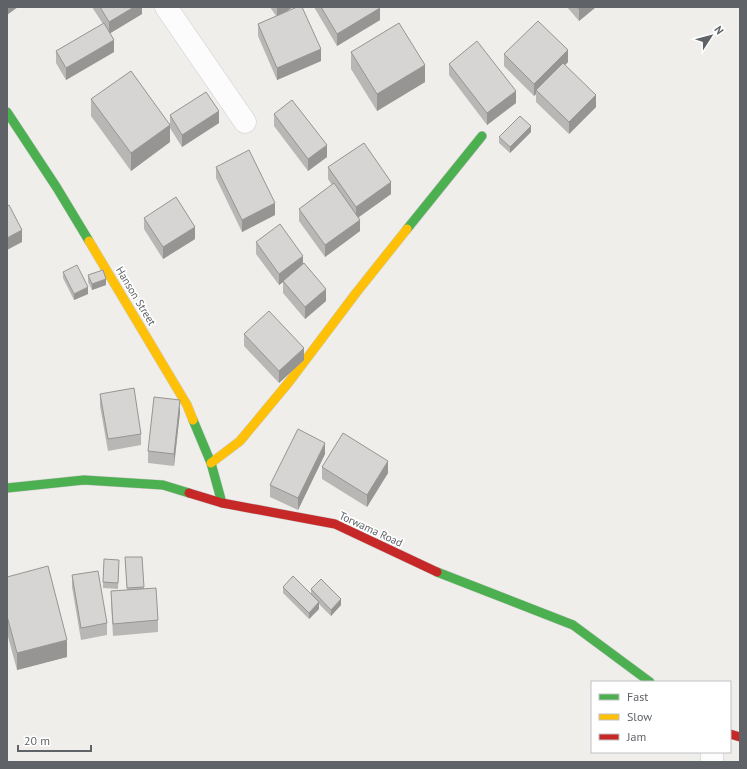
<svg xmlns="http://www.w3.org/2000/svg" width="747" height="769" font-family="'PT Sans',sans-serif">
<rect width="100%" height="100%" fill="#efeeea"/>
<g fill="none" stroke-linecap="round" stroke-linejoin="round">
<g stroke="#cbcccc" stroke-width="23">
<g id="street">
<path d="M166 7 245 122"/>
<path d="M712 752V762"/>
</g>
</g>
<g stroke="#cacacb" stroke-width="10">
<g id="fast">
<path d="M7 112 57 188 89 241"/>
<path d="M407 229 482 136"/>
<path d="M193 420 211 463 222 503"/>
<path d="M7 488 84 480 163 485 189 493"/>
<path d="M437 572 573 625 650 682"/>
</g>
</g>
<g stroke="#cacacb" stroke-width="10">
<g id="slow">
<path d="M89 241 187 405 193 420"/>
<path d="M211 463 240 441 289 382 356 293 407 229"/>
</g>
</g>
<g stroke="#cacacb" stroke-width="10">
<g id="jam">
<path d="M189 493 222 503 335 524 437 572"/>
<path d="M730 734 740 737"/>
</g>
</g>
<use href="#street" stroke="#fdfcfc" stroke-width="22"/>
<use href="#fast" stroke="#4caf50" stroke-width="9"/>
<use href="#slow" stroke="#ffc107" stroke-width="9"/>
<use href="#jam" stroke="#c62828" stroke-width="9"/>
</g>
<g fill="#b8b7b5">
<path d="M92 7H142V14L110 33 114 52 66 80 56 63V51L103 24Z"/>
<path d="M270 7H293L285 12 321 61 277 80 258 36V24L276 16Z"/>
<path d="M314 7H380V20L337 46Z"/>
<path d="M567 7H596L579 21Z"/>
<path d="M351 52 425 82 377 111 351 69Z"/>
<path d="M504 54 568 62 565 65 596 107 569 134 536 102V94L534 96 504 66Z"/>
<path d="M449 64 516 103 487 125 449 75Z"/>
<path d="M91 99 170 124V115L219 123 182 147 170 128V142L131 171 91 116Z"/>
<path d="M274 114 327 157 308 171 274 126Z"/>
<path d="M531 132 510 153 499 143V137Z"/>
<path d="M216 167 275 215 242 232 216 178Z"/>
<path d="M328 167 391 194 359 217 360 231 325 257 299 221V209L332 185 328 179Z"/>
<path d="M144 218 195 239 163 259 144 229Z"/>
<path d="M256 242 303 264 326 301 305 319 283 293V282L279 285 256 254Z"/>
<path d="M63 272 88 294 74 300 63 278Z"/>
<path d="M88 275 106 285 92 290 88 282Z"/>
<path d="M244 334 304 360 279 383 244 346Z"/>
<path d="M100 394 141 434V445L108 451 100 406Z"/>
<path d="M180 412 174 466 148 463V451Z"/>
<path d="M325 454 298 510 270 497V485Z"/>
<path d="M322 467 388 473 367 507 322 479Z"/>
<path d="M125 557H142L144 589 158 620V632L113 636 111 603V591L127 590Z"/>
<path d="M119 566 118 589 103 588V582Z"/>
<path d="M72 575 107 623V635L81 640 72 587Z"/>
<path d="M7 577 67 657 17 670 7 633Z"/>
<path d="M283 587 311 594V589L341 605 331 616 319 604V609L309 619 283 593Z"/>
</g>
<g fill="#969594">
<path d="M7 7H18L7 15Z"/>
<path d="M134 7H142V14L109 34V22Z"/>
<path d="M277 7H293L277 18Z"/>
<path d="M582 7H596L579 21V9Z"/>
<path d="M380 8V20L337 46V34Z"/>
<path d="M114 40V52L66 80V68Z"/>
<path d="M321 49V61L277 80V68Z"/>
<path d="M568 50V62L538 92 536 90V94L534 96V84Z"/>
<path d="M425 65V82L377 111V94Z"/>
<path d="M516 91V103L487 125V113Z"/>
<path d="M596 95V107L569 134V122Z"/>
<path d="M219 111V123L182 147V135Z"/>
<path d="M170 125V142L131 171V153Z"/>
<path d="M531 126V132L510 153V147Z"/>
<path d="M327 145V157L308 171V159Z"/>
<path d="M391 182V194L356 219V207Z"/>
<path d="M275 203V215L242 232V220Z"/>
<path d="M360 220V231L325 257V245Z"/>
<path d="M195 227V239L163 259V247Z"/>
<path d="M22 230V242L7 250V238Z"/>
<path d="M303 256V268L279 285V274Z"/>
<path d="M106 279V285L92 290V284Z"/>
<path d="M88 287V294L74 300V294Z"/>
<path d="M326 289V301L305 319V307Z"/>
<path d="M304 348V360L279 383V371Z"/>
<path d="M180 400V412L174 466V454Z"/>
<path d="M325 443V454L298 510V498Z"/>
<path d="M388 461V473L367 507V495Z"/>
<path d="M341 599V605L331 616V610Z"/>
<path d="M319 602V609L309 619V613Z"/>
<path d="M67 640V657L17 670V653Z"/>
</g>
<g fill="#d6d5d3" stroke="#969594">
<path d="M100 7H134L109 22Z"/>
<path d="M297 7H302L321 49 277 68 258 24Z"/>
<path d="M321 7H380V8L337 34Z"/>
<path d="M577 7H582L579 9Z"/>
<path d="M538 21 568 50 534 84 504 54Z"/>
<path d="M104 23 114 40 66 68 56 51Z"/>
<path d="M399 23 425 65 377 94 351 52Z"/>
<path d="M477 41 516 91 487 113 449 64Z"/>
<path d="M563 63 596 95 569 122 536 90Z"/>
<path d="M131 71 170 125 131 153 91 99Z"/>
<path d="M206 92 219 111 182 135 170 115Z"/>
<path d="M292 100 327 145 308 159 274 114Z"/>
<path d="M520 116 531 126 510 147 499 137Z"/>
<path d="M364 143 391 182 356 207 328 167Z"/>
<path d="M249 150 275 203 242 220 216 167Z"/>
<path d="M334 183 360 220 325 245 299 209Z"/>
<path d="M176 197 195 227 163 247 144 218Z"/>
<path d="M9 205 22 230 7 238V206Z"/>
<path d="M280 224 303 256 279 274 256 242Z"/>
<path d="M304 263 326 289 305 307 283 281Z"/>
<path d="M77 265 88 287 74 294 63 272Z"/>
<path d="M103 270 106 279 92 284 88 275Z"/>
<path d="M269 311 304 348 279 371 244 334Z"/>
<path d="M134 388 141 434 108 439 100 394Z"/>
<path d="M154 397 180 400 174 454 148 451Z"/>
<path d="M298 429 325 443 298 498 270 485Z"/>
<path d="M343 433 388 461 367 495 322 467Z"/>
<path d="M125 557H142L144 587 127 588Z"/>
<path d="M104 559 119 560 118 583 103 582Z"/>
<path d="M48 566 67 640 17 653 7 616V577Z"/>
<path d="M98 571 107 623 81 628 72 575Z"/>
<path d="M293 576 319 602 309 613 283 587Z"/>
<path d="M321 579 341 599 331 610 311 589Z"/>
<path d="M156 588 158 620 113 624 111 591Z"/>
</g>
<g text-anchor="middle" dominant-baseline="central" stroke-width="3.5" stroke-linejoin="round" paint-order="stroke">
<g font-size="11" fill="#5f6368" stroke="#fff">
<text transform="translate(136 296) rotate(59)">Hanson Street</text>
<text transform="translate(371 529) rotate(25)">Torwama Road</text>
</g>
</g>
<rect width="747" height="769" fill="none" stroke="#5f6368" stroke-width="16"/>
<rect x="591" y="681" width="140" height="72" fill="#ffffff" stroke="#bfc1c3"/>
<rect x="599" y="694" width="20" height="6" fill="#4caf50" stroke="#bfc1c3"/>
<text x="627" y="701" font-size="12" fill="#5f6368">Fast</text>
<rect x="599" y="714" width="20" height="6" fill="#ffc107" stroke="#bfc1c3"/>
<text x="627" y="721" font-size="12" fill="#5f6368">Slow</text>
<rect x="599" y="734" width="20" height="6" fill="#c62828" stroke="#bfc1c3"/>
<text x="627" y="741" font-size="12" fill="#5f6368">Jam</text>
<g transform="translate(711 36) rotate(54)" stroke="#ffffff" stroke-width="3" paint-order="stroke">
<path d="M0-3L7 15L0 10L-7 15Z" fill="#5f6368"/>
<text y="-6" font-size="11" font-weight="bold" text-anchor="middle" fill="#5f6368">N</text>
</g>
<path d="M18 745v6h73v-6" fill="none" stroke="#5f6368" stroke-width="2"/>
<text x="24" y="745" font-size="12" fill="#5f6368" stroke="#ffffff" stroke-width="3" paint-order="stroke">20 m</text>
</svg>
